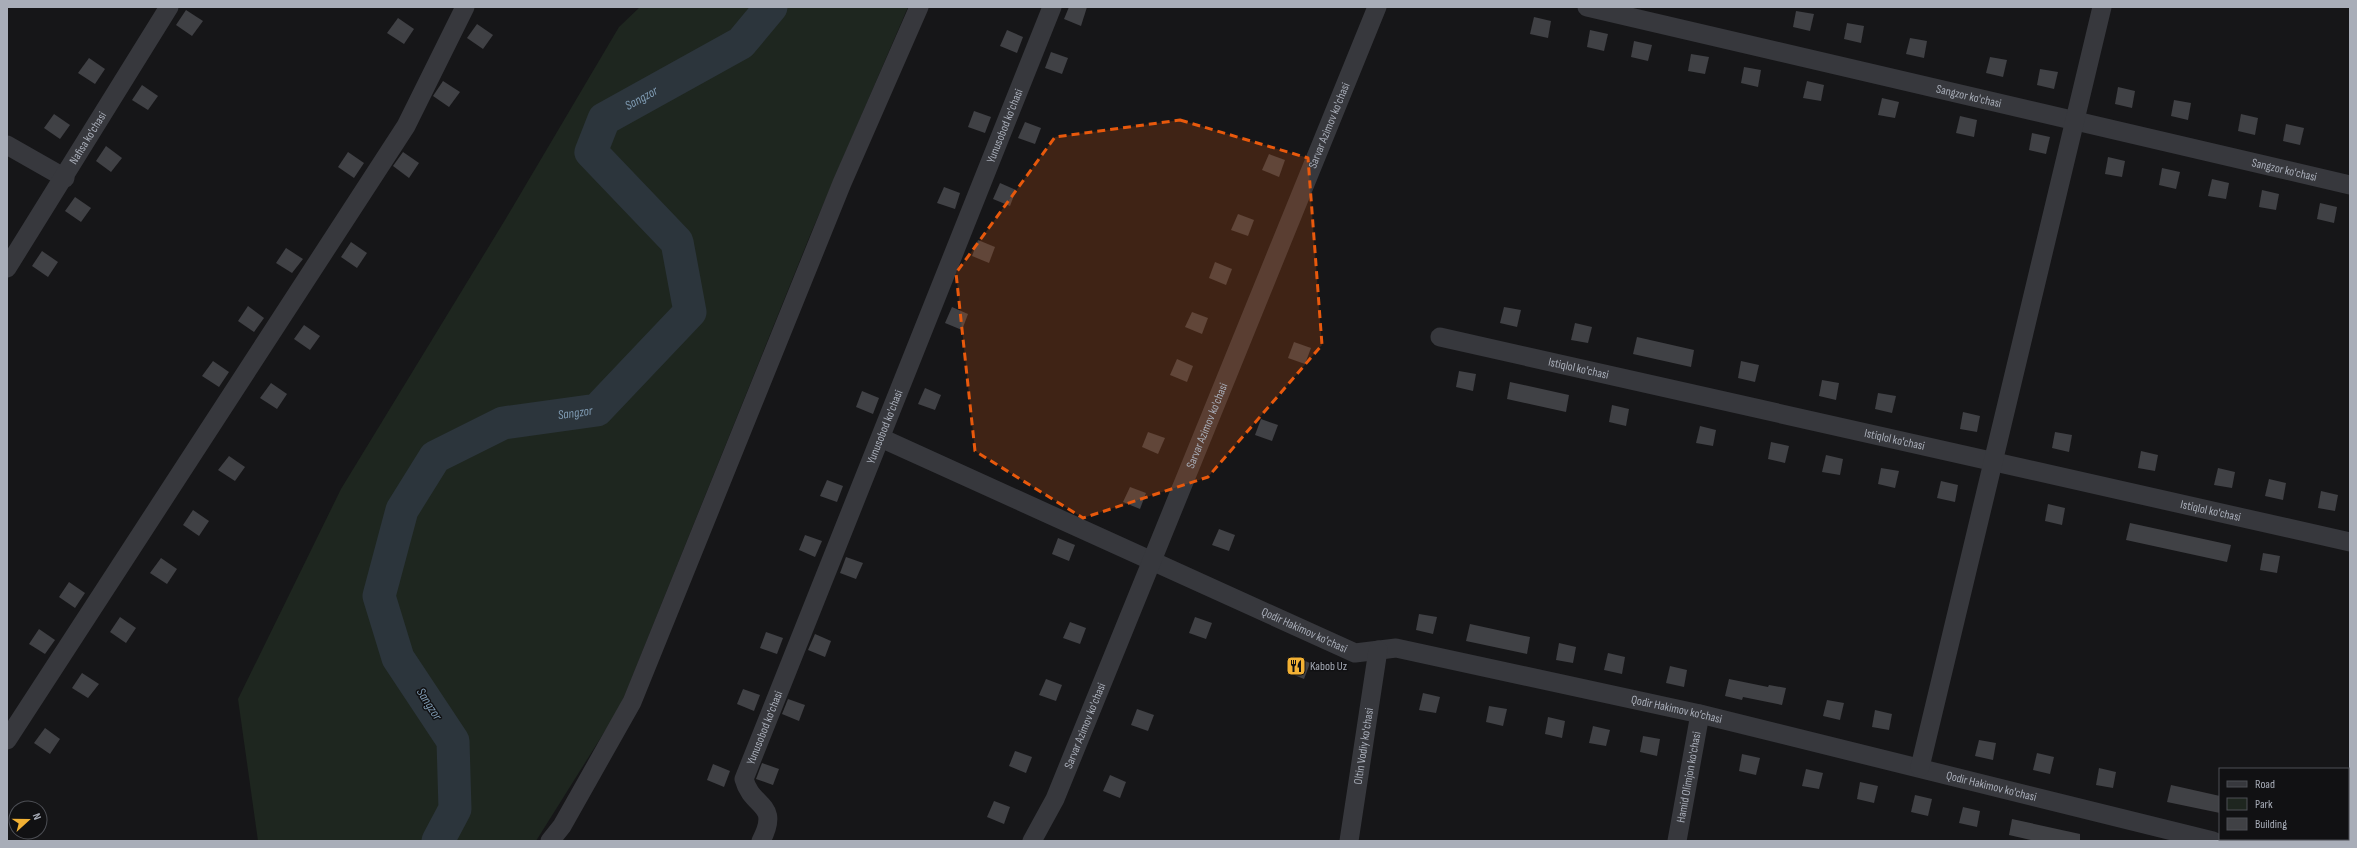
<svg xmlns="http://www.w3.org/2000/svg" width="2357" height="848" font-family="'Sofia Sans Condensed',sans-serif">
<rect width="100%" height="100%" fill="#161618"/>
<path fill="#1e261f" d="M640 7H908L811 233 620 707 536 841H258L238 699 341 489 505 220 619 27Z"/>
<g fill="none" stroke-linecap="round" stroke-linejoin="round">
<path stroke="#2c353c" stroke-width="33" id="s1" d="M438 841 455 809 453 741 398 658 379 596 402 510 435 457 503 423 597 410 690 312 677 242 591 152 604 119 741 43 771 7"/>
</g>
<g fill="#404145">
<path d="M1069 7H1087L1081 26 1064 19Z"/>
<path d="M186 10 203 21 192 36 176 25Z"/>
<path d="M1796 11 1814 14 1810 31 1793 27Z"/>
<path d="M1534 17 1551 21 1548 38 1530 34Z"/>
<path d="M398 18 414 29 404 44 387 33Z"/>
<path d="M1847 23 1864 26 1861 43 1844 39Z"/>
<path d="M477 24 493 35 483 49 467 38Z"/>
<path d="M1007 30 1023 37 1017 53 1000 46Z"/>
<path d="M1590 30 1608 34 1604 51 1587 47Z"/>
<path d="M1910 38 1927 41 1924 58 1906 54Z"/>
<path d="M1634 41 1652 45 1648 61 1631 57Z"/>
<path d="M1051 52 1068 58 1062 74 1045 68Z"/>
<path d="M1691 54 1709 57 1705 74 1688 71Z"/>
<path d="M1990 57 2007 60 2003 77 1986 73Z"/>
<path d="M89 58 105 69 95 84 78 73Z"/>
<path d="M1744 67 1761 70 1758 87 1741 83Z"/>
<path d="M2040 69 2058 72 2054 89 2037 85Z"/>
<path d="M443 81 460 92 449 107 433 96Z"/>
<path d="M1807 81 1824 85 1821 101 1803 98Z"/>
<path d="M142 85 158 96 148 110 132 100Z"/>
<path d="M2118 87 2135 91 2132 108 2115 104Z"/>
<path d="M1882 98 1899 102 1895 118 1878 115Z"/>
<path d="M2174 100 2191 103 2188 120 2171 116Z"/>
<path d="M974 111 991 117 985 133 968 127Z"/>
<path d="M54 114 70 125 60 139 44 128Z"/>
<path d="M2241 114 2258 118 2255 135 2238 131Z"/>
<path d="M1960 116 1977 120 1974 137 1956 133Z"/>
<path d="M1025 122 1041 128 1035 144 1018 138Z"/>
<path d="M2286 124 2304 128 2300 145 2283 141Z"/>
<path d="M2032 133 2050 137 2046 154 2029 150Z"/>
<path d="M106 146 122 158 111 172 96 161Z"/>
<path d="M348 152 364 163 354 178 338 167Z"/>
<path d="M403 152 419 163 409 178 393 166Z"/>
<path d="M1269 154 1285 160 1279 177 1262 170Z"/>
<path d="M2108 157 2125 161 2122 177 2105 174Z"/>
<path d="M2162 168 2180 172 2176 189 2159 185Z"/>
<path d="M2212 179 2229 183 2226 199 2208 196Z"/>
<path d="M1000 183 1016 190 1010 206 993 199Z"/>
<path d="M944 187 960 193 955 209 937 203Z"/>
<path d="M2262 190 2279 194 2276 210 2259 207Z"/>
<path d="M75 197 91 208 81 222 65 211Z"/>
<path d="M2320 203 2337 207 2334 223 2317 219Z"/>
<path d="M1238 214 1254 220 1248 236 1231 230Z"/>
<path d="M978 240 995 247 989 263 972 256Z"/>
<path d="M351 242 367 253 357 268 341 257Z"/>
<path d="M286 248 303 259 292 273 276 263Z"/>
<path d="M42 251 58 262 48 277 32 266Z"/>
<path d="M1215 262 1232 269 1226 285 1209 278Z"/>
<path d="M248 306 264 318 254 332 238 321Z"/>
<path d="M952 307 968 314 962 330 945 323Z"/>
<path d="M1504 307 1521 310 1517 327 1500 323Z"/>
<path d="M1192 312 1208 318 1202 334 1185 327Z"/>
<path d="M1575 323 1592 327 1588 343 1571 340Z"/>
<path d="M304 325 320 336 310 350 294 339Z"/>
<path d="M1637 337 1694 350 1691 367 1633 354Z"/>
<path d="M1294 342 1311 348 1305 364 1288 358Z"/>
<path d="M1177 359 1193 366 1187 382 1170 375Z"/>
<path d="M213 361 229 372 219 387 202 376Z"/>
<path d="M1741 361 1759 365 1755 382 1738 378Z"/>
<path d="M1459 371 1476 374 1473 391 1456 387Z"/>
<path d="M1822 380 1839 383 1836 400 1819 396Z"/>
<path d="M1510 382 1569 395 1566 412 1507 399Z"/>
<path d="M271 383 287 394 277 409 260 398Z"/>
<path d="M925 388 941 395 935 410 918 404Z"/>
<path d="M862 391 879 398 873 414 856 407Z"/>
<path d="M1878 393 1896 396 1892 413 1875 409Z"/>
<path d="M1612 405 1629 409 1626 426 1609 422Z"/>
<path d="M1963 412 1980 416 1977 432 1960 429Z"/>
<path d="M1261 419 1278 425 1272 441 1255 435Z"/>
<path d="M1700 426 1716 430 1713 446 1696 443Z"/>
<path d="M1148 432 1165 438 1158 454 1142 447Z"/>
<path d="M2055 432 2072 435 2069 452 2052 448Z"/>
<path d="M1771 442 1789 446 1785 463 1768 459Z"/>
<path d="M2141 451 2158 455 2155 471 2138 468Z"/>
<path d="M1826 455 1843 459 1840 475 1822 472Z"/>
<path d="M229 456 245 467 235 481 218 470Z"/>
<path d="M1881 468 1899 471 1895 488 1878 484Z"/>
<path d="M2218 468 2235 472 2232 488 2214 485Z"/>
<path d="M2269 479 2286 483 2283 500 2265 496Z"/>
<path d="M827 480 843 486 837 502 820 496Z"/>
<path d="M1941 481 1958 485 1955 502 1937 498Z"/>
<path d="M1130 487 1146 493 1140 509 1123 502Z"/>
<path d="M2321 491 2338 495 2335 511 2318 508Z"/>
<path d="M2048 504 2065 508 2062 525 2045 521Z"/>
<path d="M193 510 209 521 199 536 183 525Z"/>
<path d="M2130 523 2231 545 2227 562 2126 540Z"/>
<path d="M1219 529 1235 535 1229 551 1212 545Z"/>
<path d="M805 535 822 541 815 557 799 550Z"/>
<path d="M1058 538 1075 545 1069 561 1052 554Z"/>
<path d="M2263 553 2280 556 2277 573 2260 570Z"/>
<path d="M846 557 863 563 856 579 840 573Z"/>
<path d="M161 558 177 569 167 584 150 573Z"/>
<path d="M69 582 85 593 75 608 59 597Z"/>
<path d="M1419 614 1437 617 1433 634 1416 630Z"/>
<path d="M120 617 136 628 126 643 110 632Z"/>
<path d="M1195 617 1212 623 1206 639 1189 633Z"/>
<path d="M1070 622 1086 628 1080 644 1063 638Z"/>
<path d="M1470 624 1530 637 1527 654 1466 641Z"/>
<path d="M39 629 55 640 45 654 29 644Z"/>
<path d="M766 632 783 638 777 654 760 648Z"/>
<path d="M815 634 831 641 825 657 808 650Z"/>
<path d="M1559 643 1576 647 1573 663 1556 660Z"/>
<path d="M1608 653 1625 657 1622 674 1604 670Z"/>
<path d="M1293 656 1310 663 1304 679 1287 672Z"/>
<path d="M1670 666 1687 670 1684 687 1666 683Z"/>
<path d="M82 673 99 684 88 698 72 688Z"/>
<path d="M1046 679 1062 685 1056 701 1039 695Z"/>
<path d="M1729 679 1768 687 1769 685 1786 688 1782 705 1743 697 1742 700 1725 696Z"/>
<path d="M743 689 760 695 754 711 737 704Z"/>
<path d="M1423 693 1440 697 1436 713 1419 710Z"/>
<path d="M788 699 805 705 799 721 782 714Z"/>
<path d="M1827 700 1844 703 1840 720 1823 716Z"/>
<path d="M1489 706 1507 709 1503 726 1486 722Z"/>
<path d="M1137 709 1154 715 1148 731 1131 725Z"/>
<path d="M1875 710 1892 714 1889 730 1872 727Z"/>
<path d="M1548 717 1565 721 1562 738 1545 734Z"/>
<path d="M1593 726 1610 730 1606 746 1589 743Z"/>
<path d="M45 728 60 739 50 754 34 743Z"/>
<path d="M1643 736 1660 739 1657 756 1640 752Z"/>
<path d="M1979 740 1996 743 1993 760 1975 756Z"/>
<path d="M1015 751 1032 757 1026 773 1009 766Z"/>
<path d="M2037 753 2054 757 2050 774 2033 770Z"/>
<path d="M1742 754 1760 758 1756 775 1739 771Z"/>
<path d="M762 763 779 769 773 785 756 779Z"/>
<path d="M713 764 730 771 724 787 707 780Z"/>
<path d="M2099 768 2116 772 2113 788 2096 785Z"/>
<path d="M1806 769 1823 773 1819 789 1802 786Z"/>
<path d="M1110 775 1126 782 1120 798 1103 791Z"/>
<path d="M1860 782 1878 786 1874 803 1857 799Z"/>
<path d="M2171 785 2220 796V813L2167 802Z"/>
<path d="M1915 795 1932 799 1928 816 1911 812Z"/>
<path d="M994 801 1010 807 1004 824 987 817Z"/>
<path d="M1963 807 1980 811 1977 827 1959 823Z"/>
<path d="M2012 819 2080 834V841H2035L2009 835Z"/>
</g>
<g fill="none" stroke-linecap="round" stroke-linejoin="round">
<g stroke="#37383d" stroke-width="19">
<path id="s2" d="M1587 7 2350 185"/>
<path d="M7 145 65 178"/>
<path id="s3" d="M7 268 169 7"/>
<path id="s4" d="M1440 337 2350 542"/>
<path id="s5" d="M881 438 1355 653 1396 648 1700 714 2213 841"/>
<path d="M7 740 406 126 465 7"/>
<path d="M1920 767 2102 7"/>
<path d="M550 841 562 826 632 702 842 183 919 7"/>
<path id="s6" d="M761 841C781 802 752 809 744 779L1052 7"/>
<path id="s7" d="M1032 841 1055 799 1377 7"/>
<path id="s8" d="M1349 841 1378 650"/>
<path id="s9" d="M1677 841 1700 714"/>
</g>
</g>
<path fill="#e8590c" fill-opacity="0.2" stroke="#e8590c" stroke-width="3" stroke-dasharray="8 5" stroke-linejoin="round" d="M1180 120 1308 158 1322 345 1208 477 1083 518 975 451 956 273 1055 137Z"/>
<defs>
<g id="restaurant-square" transform="scale(1)"><rect x="-9" y="-9" width="18" height="18" rx="4" fill="#f2b134" stroke="#111113"/><path d="M-5-6h1v4h1v-4h1v4h1v-4h1v5L-1.5 .5V6h-2V.5L-5-1ZM5-6V6H3V1.5H1.5Q1.5-4 5-6Z" fill="#111"/></g>
</defs>
<g fill-rule="evenodd">
<use href="#restaurant-square" x="1296" y="666"/>
</g>
<g text-anchor="middle" dominant-baseline="central" stroke-width="3" stroke-linejoin="round" paint-order="stroke">
<g font-size="12" fill="#a8adb8" stroke="#111113">
<text stroke="none"><textPath href="#s2" startOffset="392">Sangzor ko'chasi</textPath></text>
<text stroke="none"><textPath href="#s7" startOffset="775">Sarvar Azimov ko'chasi</textPath></text>
<text stroke="none"><textPath href="#s6" startOffset="774">Yunusobod ko'chasi</textPath></text>
<text stroke="none"><textPath href="#s3" startOffset="153">Nafisa ko'chasi</textPath></text>
<text stroke="none"><textPath href="#s2" startOffset="716">Sangzor ko'chasi</textPath></text>
<text stroke="none"><textPath href="#s4" startOffset="142">Istiqlol ko'chasi</textPath></text>
<text stroke="none"><textPath href="#s7" startOffset="451">Sarvar Azimov ko'chasi</textPath></text>
<text stroke="none"><textPath href="#s6" startOffset="450">Yunusobod ko'chasi</textPath></text>
<text stroke="none"><textPath href="#s4" startOffset="466">Istiqlol ko'chasi</textPath></text>
<text stroke="none"><textPath href="#s4" startOffset="790">Istiqlol ko'chasi</textPath></text>
<text stroke="none"><textPath href="#s5" startOffset="465">Qodir Hakimov ko'chasi</textPath></text>
<text stroke="none"><textPath href="#s5" startOffset="849">Qodir Hakimov ko'chasi</textPath></text>
<text stroke="none"><textPath href="#s7" startOffset="127">Sarvar Azimov ko'chasi</textPath></text>
<text stroke="none"><textPath href="#s6" startOffset="126">Yunusobod ko'chasi</textPath></text>
<text stroke="none"><textPath href="#s8" startOffset="96">Oltin Vodiy ko'chasi</textPath></text>
<text stroke="none"><textPath href="#s9" startOffset="65">Hamid Olimjon ko'chasi</textPath></text>
<text stroke="none"><textPath href="#s5" startOffset="1173">Qodir Hakimov ko'chasi</textPath></text>
</g>
<g font-size="12" fill="#a8adb8" stroke="#111113" text-anchor="start">
<text x="1310" y="666">Kabob Uz</text>
</g>
<g font-size="13" font-style="italic" fill="#7f9bb3" stroke="#111113">
<text stroke="none"><textPath href="#s1" startOffset="1000">Sangzor</textPath></text>
<text stroke="none"><textPath href="#s1" startOffset="569">Sangzor</textPath></text>
<text transform="translate(429 704) rotate(57)">Sangzor</text>
</g>
</g>
<rect width="2357" height="848" fill="none" stroke="#a8adb8" stroke-width="16"/>
<rect x="2219" y="768" width="130" height="72" fill="#111113" stroke="#4d4f55"/>
<rect x="2227" y="781" width="20" height="6" fill="#37383d" stroke="#4d4f55"/>
<text x="2255" y="788" font-size="12" fill="#a8adb8">Road</text>
<rect x="2227" y="798" width="20" height="12" fill="#1e261f" stroke="#4d4f55"/>
<text x="2255" y="808" font-size="12" fill="#a8adb8">Park</text>
<rect x="2227" y="818" width="20" height="12" fill="#404145" stroke="#4d4f55"/>
<text x="2255" y="828" font-size="12" fill="#a8adb8">Building</text>
<g transform="translate(28 820) rotate(69)"><circle r="19" fill="#111113" stroke="#4d4f55"/>
<path d="M0-3L7 15L0 10L-7 15Z" fill="#f2b134"/>
<text y="-6" font-size="11" font-weight="bold" text-anchor="middle" fill="#a8adb8">N</text>
</g>
</svg>
